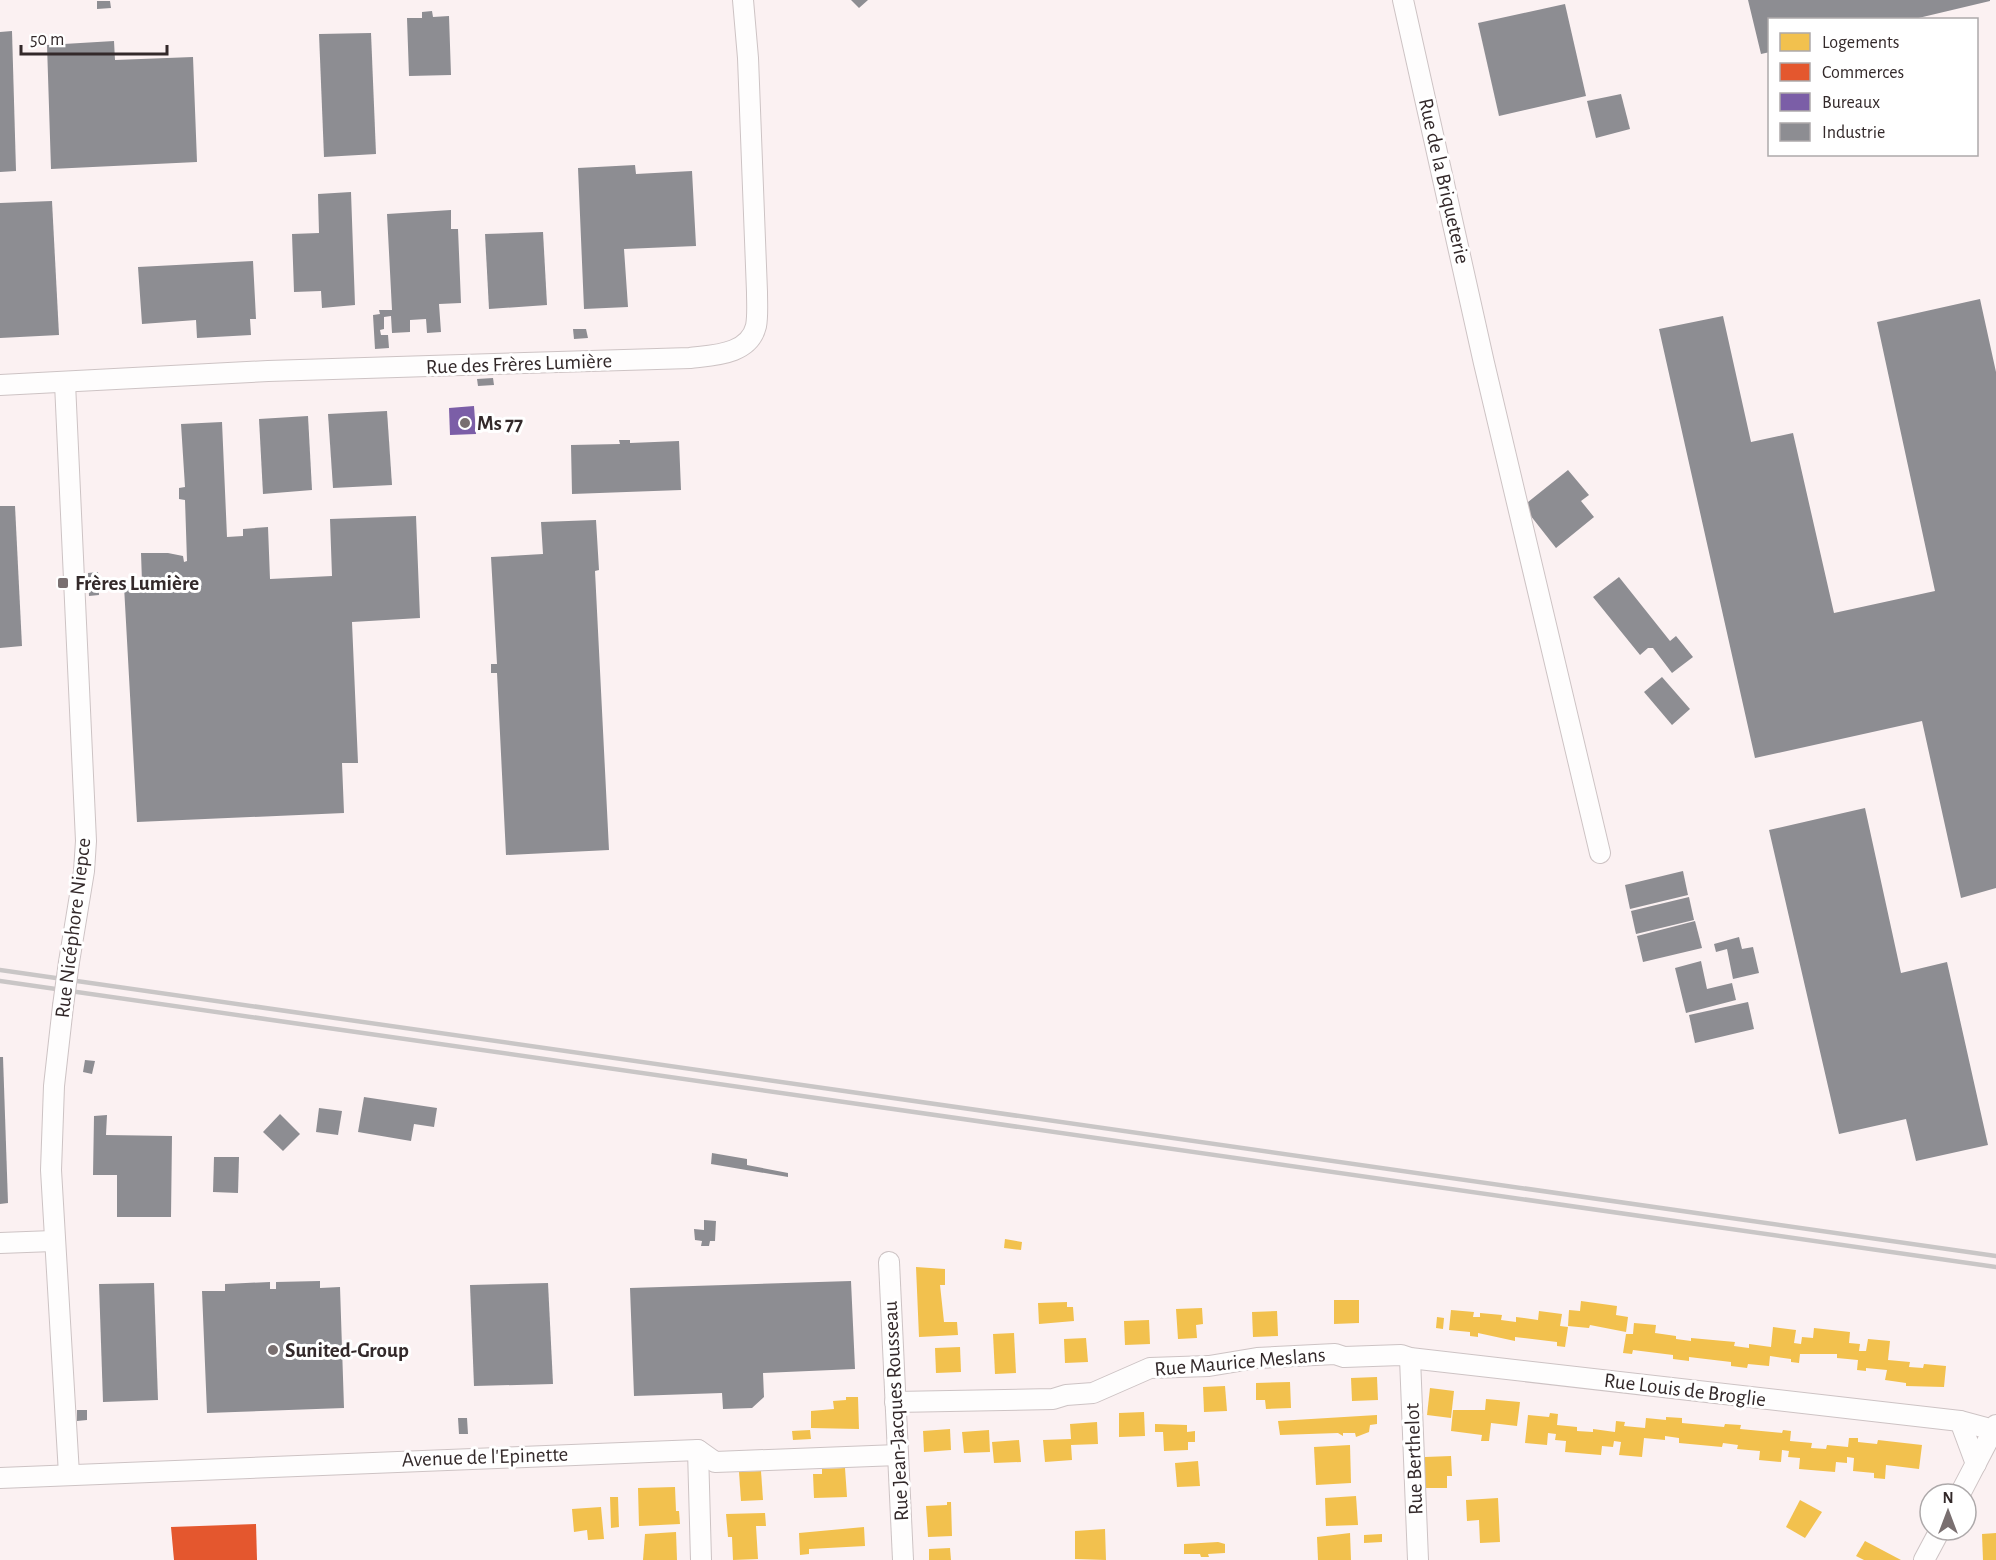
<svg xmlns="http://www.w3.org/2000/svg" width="1996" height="1560" font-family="'Alegreya Sans',sans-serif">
<rect width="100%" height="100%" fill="#fbf1f2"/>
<g fill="#f2c14e">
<path d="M1005 1239 1022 1242 1021 1250 1004 1248Z"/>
<path d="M916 1267 945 1269V1285H940L944 1322H957L958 1335 919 1337Z"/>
<path d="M1334 1300H1359V1323L1334 1324Z"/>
<path d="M1581 1301 1617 1306 1616 1315 1628 1317 1626 1332 1590 1325 1589 1328 1568 1326 1569 1310 1580 1311Z"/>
<path d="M1067 1302V1307H1073L1074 1321 1039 1324 1038 1303Z"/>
<path d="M1202 1308 1203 1324 1196 1325 1197 1338 1178 1339 1176 1309Z"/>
<path d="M1451 1310 1474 1312 1473 1317H1480V1313L1502 1315 1501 1320 1516 1322V1317L1538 1320 1539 1311 1562 1314 1560 1326 1568 1327 1565 1347 1557 1346V1342L1515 1337V1341L1478 1333V1337L1470 1336V1332L1449 1330Z"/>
<path d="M1277 1311 1278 1336 1253 1337 1252 1312Z"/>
<path d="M1437 1317 1444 1318 1443 1329 1436 1328Z"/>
<path d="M1149 1320 1150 1344 1125 1345 1124 1321Z"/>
<path d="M1634 1323 1656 1325 1655 1333 1676 1336V1339L1691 1341V1338L1735 1342 1734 1346 1749 1348V1344L1771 1347 1773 1327 1796 1330 1794 1343 1801 1344 1802 1337 1813 1338 1814 1328 1850 1332 1849 1343 1860 1344 1859 1351H1866L1868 1339 1890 1341 1888 1360 1910 1362 1909 1367 1923 1368 1924 1364 1946 1366 1944 1387 1906 1386V1383L1885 1380 1887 1370 1866 1368V1371L1857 1370 1858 1360 1837 1358V1354H1800L1799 1363 1791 1362V1359L1770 1356 1769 1366 1748 1364 1747 1368 1731 1366V1362L1689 1357V1361L1673 1359V1355L1633 1350 1632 1354 1623 1353 1626 1334H1633Z"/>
<path d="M1014 1333 1016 1373 995 1374 993 1334Z"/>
<path d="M1086 1338 1088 1362 1065 1363 1064 1339Z"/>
<path d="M960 1347 961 1372 936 1373 935 1348Z"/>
<path d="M1377 1377 1378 1400 1352 1401 1351 1378Z"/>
<path d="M1290 1382 1291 1408 1266 1409 1265 1400H1256V1383Z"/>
<path d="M1225 1386 1227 1411 1204 1412 1203 1387Z"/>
<path d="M1430 1388 1454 1391 1451 1418 1427 1415Z"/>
<path d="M846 1397H858L859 1429 811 1428V1411L834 1409 833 1401 846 1400Z"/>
<path d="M1486 1399 1520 1402 1517 1426 1491 1423 1489 1441H1481L1482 1435 1451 1431 1453 1410H1485Z"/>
<path d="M1144 1412 1145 1436 1119 1437V1413Z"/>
<path d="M1550 1413 1558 1414 1557 1425 1577 1427V1431L1593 1432V1429L1615 1432 1616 1421 1625 1422 1624 1426 1645 1428 1646 1418 1666 1420V1417L1682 1418V1423L1724 1427 1725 1424 1741 1425 1740 1429 1782 1433 1783 1430 1791 1431 1790 1441 1812 1443 1811 1448 1826 1449 1827 1445 1848 1447 1849 1438H1858V1442L1877 1444 1878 1440 1922 1445 1919 1469 1886 1465 1885 1479 1874 1478V1473L1853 1471 1854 1458 1847 1457V1463L1836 1462 1835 1472 1799 1469 1800 1458 1788 1457 1789 1451 1782 1450 1781 1462 1759 1460 1760 1451 1737 1449 1738 1445 1723 1443 1722 1447 1679 1443V1438L1665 1436V1440L1644 1438 1642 1457 1619 1455 1621 1442 1614 1441 1613 1447 1602 1446 1601 1455 1565 1452 1566 1441 1555 1440 1556 1434 1548 1433 1547 1445 1525 1443 1528 1415 1549 1417Z"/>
<path d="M1377 1415V1424L1370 1425 1369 1432 1356 1437 1355 1433H1343V1436L1338 1433 1280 1435 1278 1421Z"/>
<path d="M1097 1422 1098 1444 1071 1445 1072 1460 1045 1462 1043 1440 1071 1439 1070 1424Z"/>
<path d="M1155 1424 1187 1425V1432L1195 1431V1442H1188V1450L1164 1451 1163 1432H1155Z"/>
<path d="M950 1429 951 1450 924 1452 923 1431Z"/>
<path d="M810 1430 811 1439 793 1440 792 1431Z"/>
<path d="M989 1430 990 1452 964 1453 962 1432Z"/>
<path d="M1019 1440 1021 1462 994 1463 992 1442Z"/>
<path d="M1350 1445 1351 1483 1316 1485 1314 1447Z"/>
<path d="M1451 1456 1452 1476H1447V1488H1425V1457Z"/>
<path d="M1198 1461 1200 1486 1177 1487 1175 1463Z"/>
<path d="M845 1468 847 1497 814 1498 813 1474H822V1469Z"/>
<path d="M761 1471 763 1500 741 1501 739 1472Z"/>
<path d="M675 1487 676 1511H679L680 1524 639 1526 638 1488Z"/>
<path d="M1356 1496 1358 1525 1326 1526 1325 1498Z"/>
<path d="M610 1497H618L619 1527 611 1528Z"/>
<path d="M1498 1498 1500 1542 1480 1543 1479 1520 1467 1521 1466 1500Z"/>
<path d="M1800 1500 1822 1512 1805 1538 1786 1527Z"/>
<path d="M947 1502H951L952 1536 928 1537 926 1506 947 1505Z"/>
<path d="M601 1507 604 1539 588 1540 587 1530 574 1532 572 1509Z"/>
<path d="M765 1513 766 1526H756L758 1559 733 1560 732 1537H728L726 1514Z"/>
<path d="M864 1527 865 1546 809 1549V1554L800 1555 799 1533Z"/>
<path d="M1105 1529 1106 1560 1075 1559V1531Z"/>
<path d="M676 1532 677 1560H643L645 1534Z"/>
<path d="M1350 1533 1351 1560H1318L1317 1537Z"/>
<path d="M1996 1533V1560H1983L1982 1534Z"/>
<path d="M1382 1534V1542L1364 1543V1535Z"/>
<path d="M1865 1541 1884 1551 1901 1560H1864L1856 1556Z"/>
<path d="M1218 1542 1225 1544V1553L1208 1554 1209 1557H1201L1200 1554H1184V1544Z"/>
<path d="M950 1548 951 1560H929V1549Z"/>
</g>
<path fill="#e4572e" d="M256 1524 257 1560H174L171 1527Z"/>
<path fill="#7b5ea7" d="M474 406 476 434 450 435 449 408Z"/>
<g fill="#8d8d92">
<path d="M851 0H868L859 8Z"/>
<path d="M1748 0H1990V1L1910 20H1770V52L1761 54Z"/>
<path d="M97 1H110L111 8 97 9Z"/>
<path d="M1565 4 1586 96 1499 116 1478 23Z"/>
<path d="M432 11 433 17 449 16 451 75 409 76 407 18H422V12Z"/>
<path d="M12 31 16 171 0 172V32Z"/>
<path d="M371 33 376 154 324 157 319 34Z"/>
<path d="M114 41 115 60 193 57 197 162 51 169 47 45Z"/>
<path d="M1621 94 1630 129 1596 138 1587 101Z"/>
<path d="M635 165 636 174 692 171 696 246 624 249 628 307 584 309 578 168Z"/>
<path d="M351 192 355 305 322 308 321 291 294 292 292 234 319 233 318 194Z"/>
<path d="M52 201 59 335 0 338V203Z"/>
<path d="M451 210V229H458L461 303 439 304 441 332 427 333 426 319 410 320V332L392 333 391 316 384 317V329L380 330 381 335H388L389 348 375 349 373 315 380 314 379 310H392L387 214Z"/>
<path d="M543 232 547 305 489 309 485 234Z"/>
<path d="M253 261 256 319H250L251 335 197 338 196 320 142 324 138 267Z"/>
<path d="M1980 299 1996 372V888L1961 898 1922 721 1755 758 1659 329 1723 316 1751 442 1793 433 1834 613 1935 591 1877 322Z"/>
<path d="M573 329H586L588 338 574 339Z"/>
<path d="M493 378 494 385 478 386 477 379Z"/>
<path d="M387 411 392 485 333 488 328 414Z"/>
<path d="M308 416 312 490 263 494 259 419Z"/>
<path d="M222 422 227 537 243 536V529L268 527 270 579 332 576 330 519 416 516 420 618 352 622 358 763H342L344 813 137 822 124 586 145 584 142 582 141 553H168L183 556 184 562 187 561 185 500 179 499V488L185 487 181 424Z"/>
<path d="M619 440H630V443L679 441 681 490 572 494 571 445 620 444Z"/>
<path d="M1568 470 1589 495 1581 501 1594 517 1556 548 1523 506Z"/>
<path d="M0 506H15L22 646 0 648Z"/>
<path d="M596 520 599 570 595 571 609 850 506 855 497 673H491V664H497L491 557 543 554 541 522Z"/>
<path d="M98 572 99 595 89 596 88 573Z"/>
<path d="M1619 577 1670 641 1676 636 1693 657 1672 673 1653 648H1648L1640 655 1593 597Z"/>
<path d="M1662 677 1690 709 1672 725 1644 692Z"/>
<path d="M1865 808 1901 973 1947 962 1988 1145 1916 1161 1906 1119 1839 1134 1769 830Z"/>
<path d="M1683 871 1688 895 1630 909 1625 885Z"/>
<path d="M1689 897 1694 920 1636 934 1631 911Z"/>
<path d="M1695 921 1702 948 1643 962 1637 936Z"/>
<path d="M1739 937 1742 949 1753 947 1759 973 1733 979 1727 949 1716 952 1714 944Z"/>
<path d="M1701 961 1707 989 1732 983 1736 1000 1686 1013 1675 968Z"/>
<path d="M1748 1002 1754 1029 1695 1043 1689 1015Z"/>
<path d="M0 1057H3L8 1203 0 1204Z"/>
<path d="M85 1060 95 1061 92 1074 83 1072Z"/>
<path d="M364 1097 437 1108 434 1127 414 1124 411 1141 358 1132Z"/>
<path d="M319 1108 342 1111 338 1135 316 1132Z"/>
<path d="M280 1114 300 1134 283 1151 263 1132Z"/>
<path d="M107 1115 106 1135 172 1136 171 1217H117V1175H93L94 1116Z"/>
<path d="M712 1153 747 1159V1165L788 1173V1177L711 1164Z"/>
<path d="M214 1157H239L238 1193 213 1192Z"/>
<path d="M704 1220 716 1221 715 1241H710L709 1246H701L702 1241 695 1240 694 1229 704 1230Z"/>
<path d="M320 1281V1288L340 1287 344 1408 207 1413 202 1291H225V1284L270 1282V1289H276V1282Z"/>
<path d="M851 1281 855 1369 763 1373 764 1397 752 1408 723 1409 722 1393 634 1396 630 1288Z"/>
<path d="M154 1283 158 1400 103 1402 99 1284Z"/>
<path d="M548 1283 553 1384 474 1386 470 1285Z"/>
<path d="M77 1410H87V1420L77 1421Z"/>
<path d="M458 1418H467L468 1434H459Z"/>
</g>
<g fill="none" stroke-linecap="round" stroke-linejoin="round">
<g stroke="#cdc3c4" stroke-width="22">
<g id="minor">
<path d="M1403 0 1484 363 1600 853"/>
<path d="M65 383 86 841 84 871 69 962"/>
<path d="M0 385 268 371 690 358C713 355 749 355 756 326 758 316 757 303 757 292L748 58 743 0"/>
<path d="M63 1006 54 1086 51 1170 69 1474"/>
<path d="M0 1243 53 1241"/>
<path d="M889 1262 903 1560"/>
<path d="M1410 1358 1418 1560"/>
<path d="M895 1402 1053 1399 1066 1395 1093 1393 1150 1368 1209 1366 1257 1358 1335 1354 1344 1357 1401 1355 1410 1358 1960 1421 1994 1430"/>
<path d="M1960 1421 1976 1464"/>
<path d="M698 1450 701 1560"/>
<path d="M0 1478 698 1450 715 1462 898 1455"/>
<path d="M1960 1494 1996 1425"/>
<path d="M1924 1560 1940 1530"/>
</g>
</g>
<use href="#minor" stroke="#fefdfd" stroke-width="20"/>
<g stroke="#c9c6c6" stroke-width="4.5">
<path d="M0 970 1996 1256"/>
<path d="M0 981 1996 1267"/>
</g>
<g stroke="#cdc3c4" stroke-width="22" stroke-linecap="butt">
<path id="minor-bridge" d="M63 1006 69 962"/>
</g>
<use href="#minor-bridge" stroke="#fefdfd" stroke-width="20"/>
</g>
<g fill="#796f70" stroke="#fff" stroke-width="2">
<circle cx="465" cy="423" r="6"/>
<rect x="57" y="577" width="12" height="12" rx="3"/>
<circle cx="273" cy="1350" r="6"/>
</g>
<g text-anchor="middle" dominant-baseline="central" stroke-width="6" stroke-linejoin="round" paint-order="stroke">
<g font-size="21" fill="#33292a" stroke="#fff">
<text transform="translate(1444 181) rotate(77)">Rue de la Briqueterie</text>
<text transform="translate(519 364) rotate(-2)">Rue des Frères Lumière</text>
<text transform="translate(73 928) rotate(-83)">Rue Nicéphore Niepce</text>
<text transform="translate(1240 1362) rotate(-5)">Rue Maurice Meslans</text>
<text transform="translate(1685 1390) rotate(7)">Rue Louis de Broglie</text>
<text transform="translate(896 1411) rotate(-93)">Rue Jean-Jacques Rousseau</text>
<text transform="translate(485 1457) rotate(-2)">Avenue de l'Epinette</text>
<text transform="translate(1414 1459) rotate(-92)">Rue Berthelot</text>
</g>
<g font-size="21" font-weight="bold" fill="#33292a" stroke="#fff" text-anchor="start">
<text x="477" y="423">Ms 77</text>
<text x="75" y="583">Frères Lumière</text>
<text x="285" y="1350">Sunited-Group</text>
</g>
</g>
<rect x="1768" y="18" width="210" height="138" fill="#ffffff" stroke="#ada9aa" stroke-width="1.5"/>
<rect x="1780" y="33" width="30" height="18" fill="#f2c14e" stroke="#ada9aa" stroke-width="1.5"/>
<text x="1822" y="48" font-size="18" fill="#33292a">Logements</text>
<rect x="1780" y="63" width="30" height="18" fill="#e4572e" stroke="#ada9aa" stroke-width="1.5"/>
<text x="1822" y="78" font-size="18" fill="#33292a">Commerces</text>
<rect x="1780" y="93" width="30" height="18" fill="#7b5ea7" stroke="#ada9aa" stroke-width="1.5"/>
<text x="1822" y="108" font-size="18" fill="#33292a">Bureaux</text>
<rect x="1780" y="123" width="30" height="18" fill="#8d8d92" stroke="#ada9aa" stroke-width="1.5"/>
<text x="1822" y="138" font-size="18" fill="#33292a">Industrie</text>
<g transform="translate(1948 1512)"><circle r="28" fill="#ffffff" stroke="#ada9aa" stroke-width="1.5"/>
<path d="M0-4.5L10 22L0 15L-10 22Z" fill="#796f70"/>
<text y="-9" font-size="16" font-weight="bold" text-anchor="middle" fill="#33292a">N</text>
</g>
<path d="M21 45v9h146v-9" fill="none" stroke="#33292a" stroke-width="3"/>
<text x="30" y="45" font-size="18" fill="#33292a" stroke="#ffffff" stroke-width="4.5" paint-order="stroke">50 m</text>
</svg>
